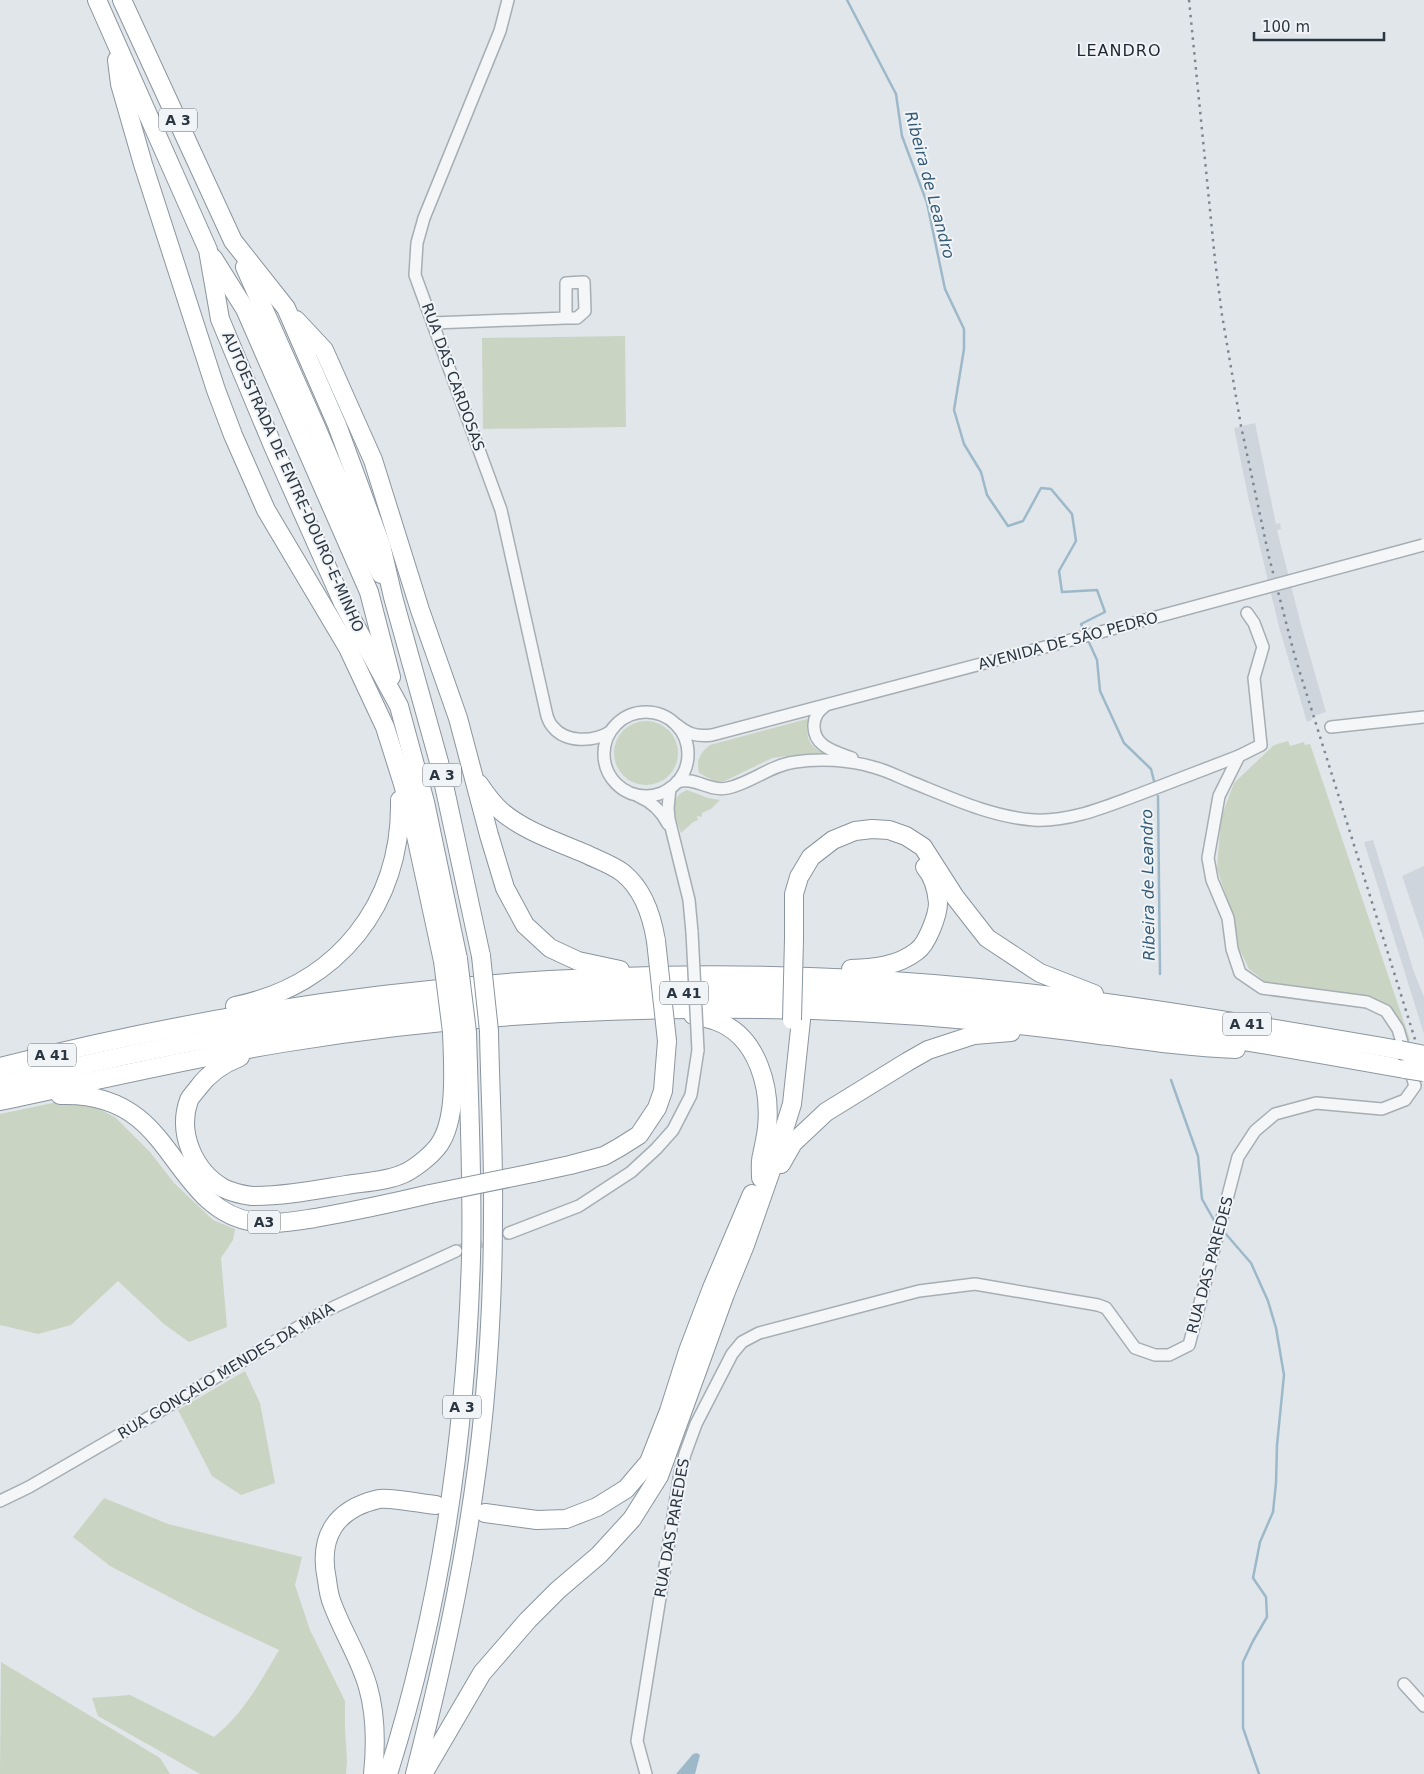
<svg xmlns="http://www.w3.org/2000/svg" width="1424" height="1774" font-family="'DejaVu Sans',sans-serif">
<rect width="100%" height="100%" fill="#e1e6ea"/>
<g fill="#cfd5dc">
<path d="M1255 423 1276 524 1280 523 1281 529 1277 530 1301 625 1326 712 1311 717 1312 720 1307 722 1279 627 1249 501 1234 428Z"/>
<path d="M1373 840 1414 972 1424 997V1034L1364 842Z"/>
<path d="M1424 866V940L1402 876Z"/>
</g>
<g fill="#c9d4c2">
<path d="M625 336 626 427 483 429 482 338Z"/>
<path d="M807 719C807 737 806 744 823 753L803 754 772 758 725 781 716 782 699 773C696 760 700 753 710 745Z"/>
<circle cx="646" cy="753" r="32"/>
<path d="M1288 741 1290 746 1304 742 1305 745 1310 744 1410 1040 1405 1039C1395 1014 1398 1010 1372 997L1267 983 1249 969 1237 944 1235 922 1217 869 1221 818 1234 783 1274 745Z"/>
<path d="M687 790 708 798 720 800 711 809 702 813V817L697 816 698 820 693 822 681 833C676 817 666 798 687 790Z"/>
<path d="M67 1100 94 1106 116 1118 150 1152 174 1183 213 1220 235 1229 233 1240 221 1258 227 1327 189 1342 164 1324 118 1281 71 1325 38 1334 0 1325V1114Z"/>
<path d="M245 1371 260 1403 275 1483 241 1495 212 1476 178 1410Z"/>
<path d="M104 1498 168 1524 302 1557 295 1585 310 1630 345 1701V1727L347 1761 346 1774H200L98 1716 92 1698 130 1695 214 1737C243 1714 261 1681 279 1650L200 1613 110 1566 73 1537Z"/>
<path d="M1 1662 160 1758 170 1774H0Z"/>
</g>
<path fill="#9db9c9" d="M697 1753 700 1755 695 1774H676L693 1754Z"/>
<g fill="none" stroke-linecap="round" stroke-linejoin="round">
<g stroke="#9db9c9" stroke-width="2.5">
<path d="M847 0 896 94 902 136 927 203 945 289 964 329V349L954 410 964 444 981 472 987 495 1008 526 1023 521 1041 488 1051 489 1072 514 1076 541 1059 571 1062 592 1097 590 1105 612 1081 624 1085 633"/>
<path d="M1087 638 1097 660 1100 691 1124 743 1151 769 1154 781"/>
<path d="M1158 796 1160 974"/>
<path d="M1171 1080 1198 1156 1202 1199 1215 1222"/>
<path d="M1225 1233 1251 1263 1268 1301 1276 1328 1284 1375 1277 1445 1276 1483 1273 1512 1260 1542 1253 1578 1266 1597 1267 1617 1253 1641 1243 1662V1728L1259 1774"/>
</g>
<path stroke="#bcc3c8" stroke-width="11" stroke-dasharray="11 5.5" stroke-linecap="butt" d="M456 1251 509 1233"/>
<g stroke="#a6aeb4" stroke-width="14">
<g id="minor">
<path d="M508 0 500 31 424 218 417 243 415 275 501 510 547 716C548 719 550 724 553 727 566 743 593 742 610 732"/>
<path d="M433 323 566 318H577L585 311 584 282 566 283V318"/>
<path d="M825 706C818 711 814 717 814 725 813 747 836 752 852 758"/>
<circle cx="646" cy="754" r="42"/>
<path d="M677 725C688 734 697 737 712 735L1045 647"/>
<path d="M1331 727 1424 717"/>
<path d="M677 782C695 776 708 792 728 788 751 783 771 765 795 762 820 758 849 760 873 767 885 770 897 776 909 781 949 797 991 817 1034 820 1071 822 1107 806 1140 794 1173 781 1206 769 1239 756L1261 745 1254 678 1263 647 1254 623 1247 613"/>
<path d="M670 788 668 808 669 819 689 900 692 932"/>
<path d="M638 796C652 802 661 810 668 824"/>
<path d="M509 1233 579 1206 631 1172 656 1149 673 1130 691 1095 698 1050"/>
<path d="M0 1501 29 1487 160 1411 323 1312 456 1251"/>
<path d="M1404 1684 1424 1706"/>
<path d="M646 1774 637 1741 680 1473 685 1454 696 1424 732 1354 742 1342 759 1333 919 1291 975 1284 1098 1305 1106 1308 1135 1348 1155 1355H1169L1189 1345 1238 1157 1255 1131 1275 1114 1316 1103 1382 1109 1405 1100 1415 1086 1398 1029 1386 1011 1367 1002 1262 988 1240 973 1232 949 1228 918 1212 880 1208 858 1219 796 1239 756"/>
</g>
</g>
<g stroke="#8995a0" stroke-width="20">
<g id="highway">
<path d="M97 0 208 250 220 319 273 446 343 603 399 706 425 802 458 959"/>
<path d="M122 0 233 241 286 308 337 425 381 545 393 597 439 762 481 956"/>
<path d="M117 60 120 84 143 164 216 390 233 435 266 510 348 648 385 727 403 784 413 822 443 961"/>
<path d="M213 258 245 309 369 592 391 677"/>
<path d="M245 267 316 427 367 547 381 574"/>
<path d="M296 320 324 350 373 460 420 610 458 718 489 835 505 888 525 925 550 948 578 961 620 970"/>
<path d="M479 784C485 793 492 803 501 811 524 831 558 842 586 854 598 860 613 865 623 873 644 890 652 916 656 941"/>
<path d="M794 939V894L799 877 811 857 833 840 855 831 872 829 889 830 906 836 923 847 955 897 987 938 1040 973 1094 994"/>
<path d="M851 969C875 968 898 966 917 951 927 944 938 915 938 903 937 891 933 876 925 867"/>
<path d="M235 1006C338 985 402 904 400 800"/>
<path d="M693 1015C700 1017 708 1018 716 1021 758 1036 771 1088 767 1128 766 1137 764 1146 762 1155 760 1162 761 1170 761 1178"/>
<path d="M240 1057C222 1064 209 1073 198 1088 195 1092 191 1096 189 1100 177 1133 194 1171 223 1188 231 1192 244 1195 252 1196 284 1196 315 1190 346 1185 366 1182 388 1181 405 1173 417 1167 436 1152 442 1140 457 1113 453 1063 452 1032"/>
<path d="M0 1067C280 995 569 964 858 979 1040 988 1220 1019 1400 1050"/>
<path d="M0 1085C180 1039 363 1007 548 997 676 989 805 992 933 1001 1091 1013 1249 1041 1405 1069"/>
<path d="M60 1095C87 1094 116 1100 138 1118 179 1151 195 1213 254 1222 274 1225 295 1221 315 1218 354 1211 392 1203 430 1194"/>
<path d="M0 1101C94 1081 187 1059 282 1043 457 1014 636 1005 813 1010 896 1013 979 1020 1062 1030 1120 1037 1178 1047 1236 1049"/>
<path d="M781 1164 793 1143 826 1112 907 1062 928 1050 974 1035 1011 1032"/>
<path d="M533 1173 570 1165 604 1156 620 1147 639 1135 657 1108 663 1091 667 1041"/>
<path d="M485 1513 537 1520 566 1519 597 1507 626 1489 649 1462 669 1411 688 1351 712 1288 752 1194"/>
<path d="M373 1774C376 1745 376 1715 368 1687 360 1658 342 1631 332 1603 329 1596 328 1588 327 1580 318 1537 335 1509 379 1499 389 1497 424 1504 436 1505"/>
<path d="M388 1774C441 1607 466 1433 471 1258 473 1183 469 1107 467 1032"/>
<path d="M415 1774C446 1653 472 1532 484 1407 490 1344 493 1279 493 1215 494 1154 490 1092 489 1031"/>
<path d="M423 1774 482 1673 528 1620 558 1590 599 1555 632 1519 659 1476 725 1294 745 1245 774 1162 792 1104 801 1020"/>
</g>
</g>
<use href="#minor" stroke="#f4f6f8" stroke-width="11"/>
<use href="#highway" stroke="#fff" stroke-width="18"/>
<path stroke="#7b8893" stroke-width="2.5" stroke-dasharray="2.5 5" stroke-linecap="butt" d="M1189 0 1215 260 1222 315 1241 426 1269 557 1295 657 1424 1068"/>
<g stroke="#a6aeb4" stroke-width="14" stroke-linecap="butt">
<g id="minor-bridge">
<path d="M1045 647 1423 545"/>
<path d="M692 932 698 1050"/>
</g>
</g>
<g stroke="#8995a0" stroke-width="20" stroke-linecap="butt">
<g id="highway-bridge">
<path d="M656 941 667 1041"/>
<path d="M481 956 489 1031"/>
<path d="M458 959 467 1032"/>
<path d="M443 961 452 1032"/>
<path d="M792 1020 794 939"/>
<path d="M1400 1050 1424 1055"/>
<path d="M1405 1069 1424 1072"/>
<path d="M430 1194 533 1173"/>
</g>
</g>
<use href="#minor-bridge" stroke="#f4f6f8" stroke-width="11"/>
<use href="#highway-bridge" stroke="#fff" stroke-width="18"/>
</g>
<g text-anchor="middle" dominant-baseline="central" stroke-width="4" stroke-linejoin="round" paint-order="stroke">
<g fill="#f1f4f7" stroke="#666f78" stroke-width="1">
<rect x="159" y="108.5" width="38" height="23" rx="4"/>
<rect x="423" y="763.5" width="38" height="23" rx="4"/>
<rect x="660" y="981.5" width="48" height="23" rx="4"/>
<rect x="1223" y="1012.5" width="48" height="23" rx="4"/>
<rect x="28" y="1043.5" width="48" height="23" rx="4"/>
<rect x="248" y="1210.5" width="32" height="23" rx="4"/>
<rect x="443" y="1395.5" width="38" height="23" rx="4"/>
</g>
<g font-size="14" font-weight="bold" fill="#2a3641">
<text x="178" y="120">A 3</text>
<text x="442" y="775">A 3</text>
<text x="684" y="993">A 41</text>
<text x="1247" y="1024">A 41</text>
<text x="52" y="1055">A 41</text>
<text x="264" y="1222">A3</text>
<text x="462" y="1407">A 3</text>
</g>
<g font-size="15" fill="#2a3641" stroke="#f1f4f7">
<text transform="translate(453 377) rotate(70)">RUA DAS CARDOSAS</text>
<text transform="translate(293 482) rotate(66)">AUTOESTRADA DE ENTRE-DOURO-E-MINHO</text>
<text transform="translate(1068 641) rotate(-15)">AVENIDA DE SÃO PEDRO</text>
<text transform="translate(1210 1265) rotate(-75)">RUA DAS PAREDES</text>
<text transform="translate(226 1371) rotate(-31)">RUA GONÇALO MENDES DA MAIA</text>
<text transform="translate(672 1528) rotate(-80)">RUA DAS PAREDES</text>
</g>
<g font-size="16" letter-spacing="1" fill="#1c2732" stroke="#f1f4f7">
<text x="1119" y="50">LEANDRO</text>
</g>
<g font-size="16" font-style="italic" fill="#345b75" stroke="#f1f4f7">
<text transform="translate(930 185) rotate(75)">Ribeira de Leandro</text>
<text transform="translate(1148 885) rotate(-91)">Ribeira de Leandro</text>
</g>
</g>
<path d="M1254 32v8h130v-8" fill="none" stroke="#2a3641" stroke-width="2.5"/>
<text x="1262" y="32" font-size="15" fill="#2a3641" stroke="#f1f4f7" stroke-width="4" paint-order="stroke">100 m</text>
</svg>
